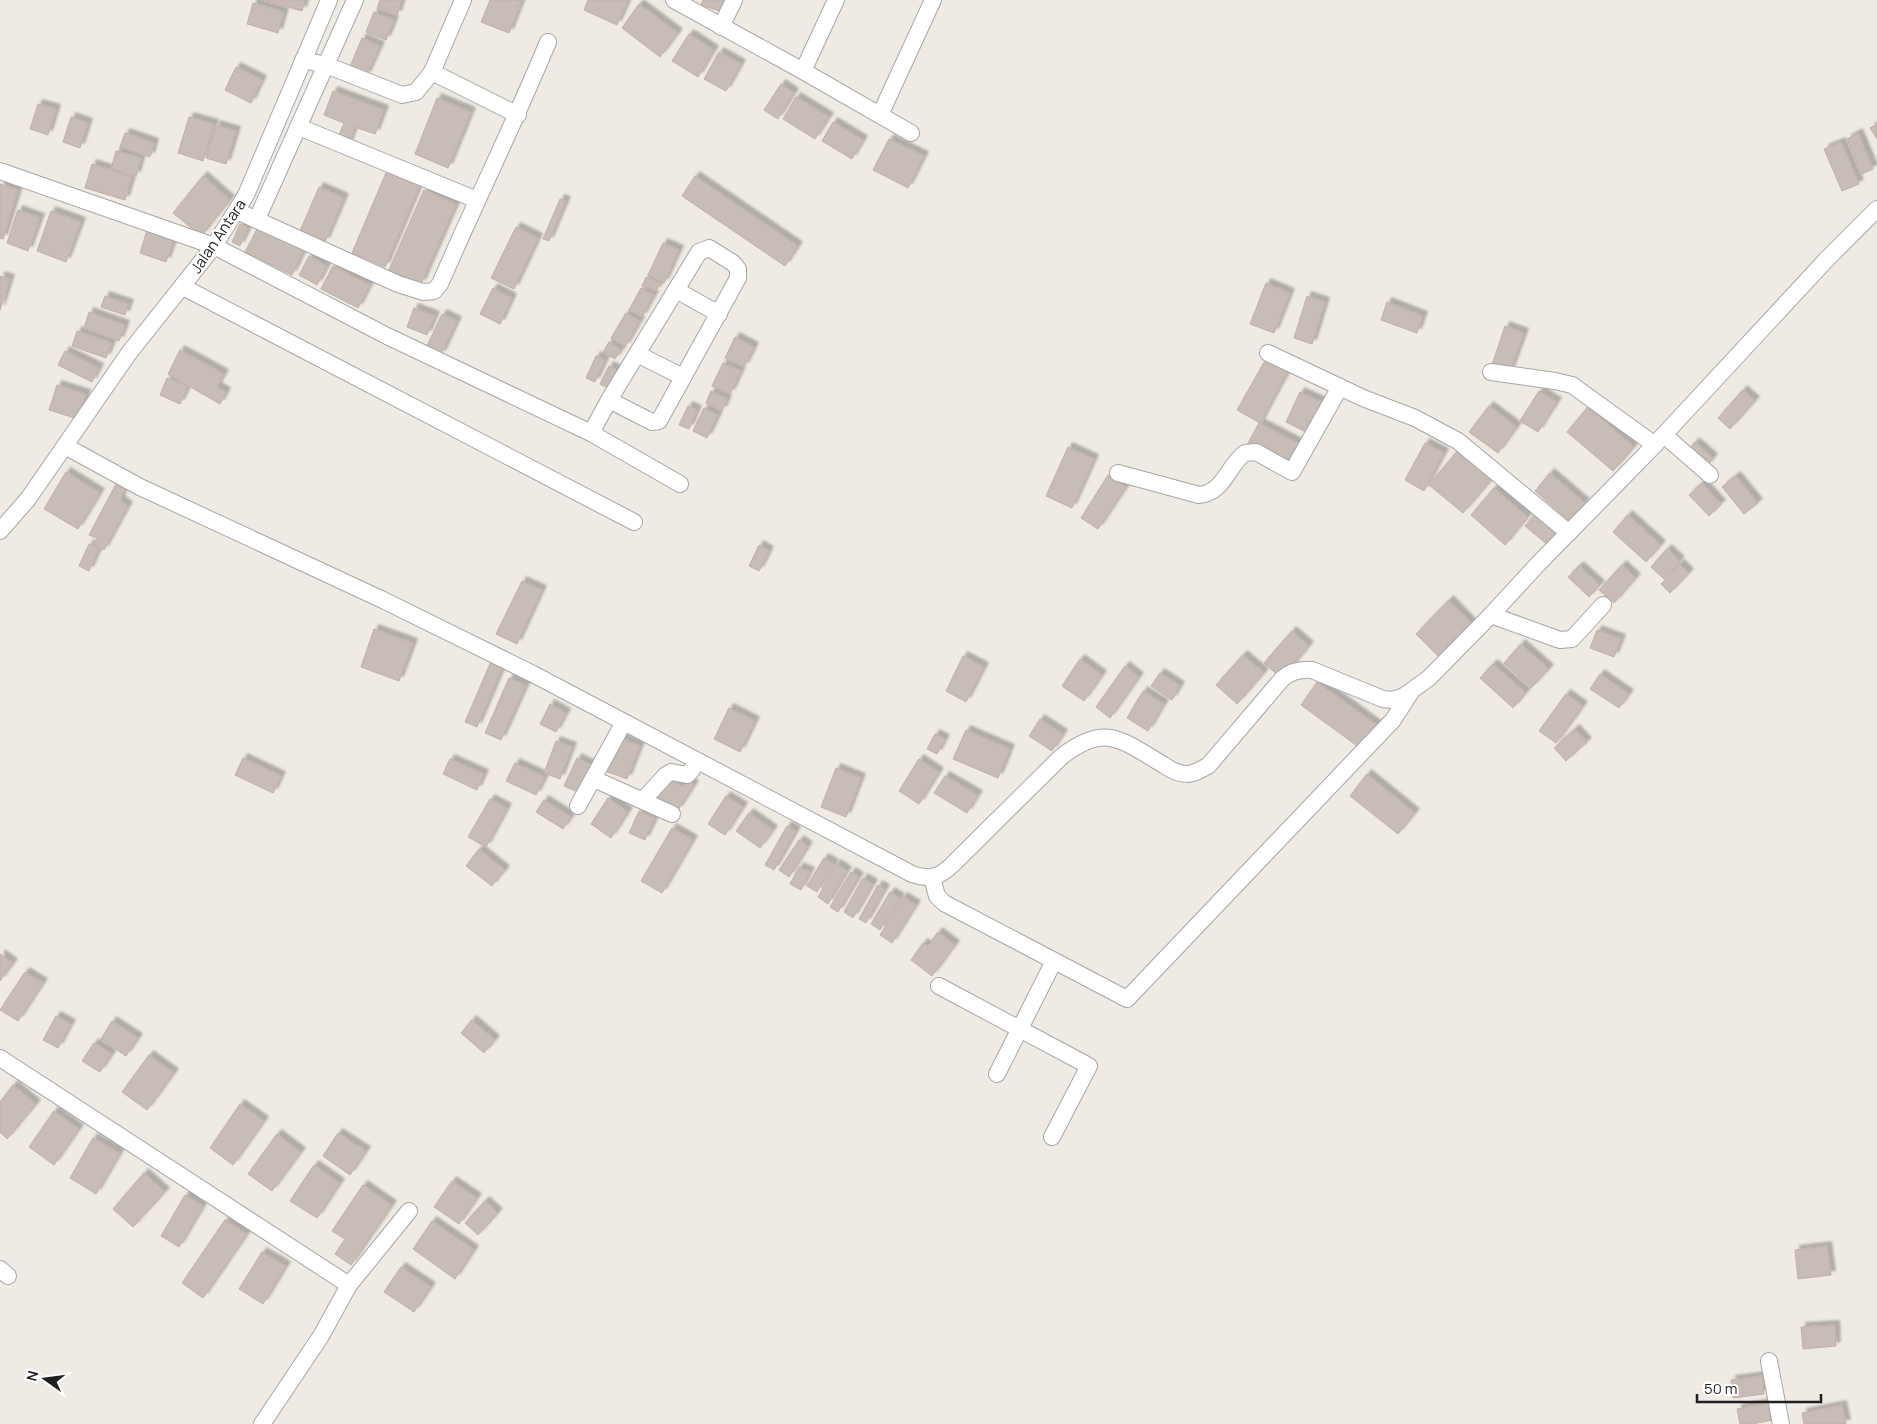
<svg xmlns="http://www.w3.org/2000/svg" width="1877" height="1424" font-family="Manrope,sans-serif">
<defs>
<filter id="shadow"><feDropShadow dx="4.5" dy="-4.5" stdDeviation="1" flood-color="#0004"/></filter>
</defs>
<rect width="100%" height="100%" fill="#f0eae4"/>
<g fill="#c8bcb7" stroke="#c2aea6" filter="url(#shadow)">
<path d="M262 0H305L302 11Z"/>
<path d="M380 0H402L397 15 377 9Z"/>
<path d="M490 0H522L509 33 481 22Z"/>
<path d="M588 0H628L617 25 584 10Z"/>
<path d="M703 0H726L722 12 701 5Z"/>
<path d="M253 3 284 12 278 33 247 24Z"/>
<path d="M639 4 678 33 660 57 622 28Z"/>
<path d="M374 12 394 20 386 40 366 32Z"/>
<path d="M689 34 714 50 698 77 672 61Z"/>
<path d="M362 38 380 46 366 76 349 69Z"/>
<path d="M719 52 741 64 726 91 704 79Z"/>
<path d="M236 67 262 80 251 103 225 90Z"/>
<path d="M781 84 794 93 778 119 764 110Z"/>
<path d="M333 91 384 110 375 134 355 127 348 145 337 140 344 123 324 115Z"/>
<path d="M796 97 829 117 815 139 783 119Z"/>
<path d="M437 98 471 112 448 168 415 154Z"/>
<path d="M38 104 56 109 48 135 30 129Z"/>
<path d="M71 117 88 123 80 148 63 142Z"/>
<path d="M189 117 214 124 203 161 178 153Z"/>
<path d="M833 122 863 140 852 159 822 141Z"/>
<path d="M1877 124V139L1870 128Z"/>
<path d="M216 125 236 131 226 164 206 158Z"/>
<path d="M125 133 154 143 150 157 120 147Z"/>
<path d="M1858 133 1873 169 1862 174 1847 139Z"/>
<path d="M889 139 924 156 908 188 873 170Z"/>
<path d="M1841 142 1859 184 1842 191 1824 149Z"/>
<path d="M116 151 141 158 136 176 111 169Z"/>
<path d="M92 164 132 177 125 200 85 188Z"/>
<path d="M388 168 421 182 385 267 352 253Z"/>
<path d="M203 176 230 200 201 236 173 213Z"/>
<path d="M695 176 798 246 785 266 682 196Z"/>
<path d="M0 184 18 190 3 239 0 238Z"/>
<path d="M319 187 344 198 325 242 300 231Z"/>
<path d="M424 190 456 204 421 284 389 270Z"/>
<path d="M560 199 566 201 549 241 543 239Z"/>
<path d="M18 210 40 218 28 251 7 243Z"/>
<path d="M51 211 81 222 66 262 37 251Z"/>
<path d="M240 224 248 228 240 246 232 242Z"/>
<path d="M258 227 304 250 292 275 245 252Z"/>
<path d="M516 227 538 238 514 289 491 278Z"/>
<path d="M147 230 174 239 166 262 140 253Z"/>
<path d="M663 243 679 250 664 283 648 275Z"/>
<path d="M309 256 327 266 317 285 299 275Z"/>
<path d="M333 266 370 285 358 308 321 289Z"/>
<path d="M0 276 10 279 0 310Z"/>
<path d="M646 277 660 283 656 291 642 286Z"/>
<path d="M1266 283 1290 293 1274 333 1250 324Z"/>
<path d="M493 288 512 298 500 324 480 314Z"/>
<path d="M641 288 654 295 642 317 629 310Z"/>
<path d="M105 296 129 304 125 315 101 307Z"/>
<path d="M1307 296 1325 302 1312 344 1294 338Z"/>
<path d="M1387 302 1423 316 1417 333 1381 320Z"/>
<path d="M414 308 435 316 427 335 407 327Z"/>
<path d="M89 312 125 325 119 341 84 328Z"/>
<path d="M626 313 640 321 625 347 611 338Z"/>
<path d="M442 314 457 321 441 355 426 348Z"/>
<path d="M1505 326 1524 333 1510 371 1492 365Z"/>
<path d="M77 331 112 343 106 358 72 346Z"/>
<path d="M735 337 754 347 744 367 725 358Z"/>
<path d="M609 342 621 350 615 359 603 352Z"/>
<path d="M180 350 224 374 217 387 226 392 220 404 168 374Z"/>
<path d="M65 351 99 368 92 382 58 365Z"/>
<path d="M596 356 605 360 595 382 586 378Z"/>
<path d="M1267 357 1289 369 1260 423 1237 410Z"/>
<path d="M723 363 741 371 730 394 712 386Z"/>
<path d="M609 366 619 371 610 389 600 384Z"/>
<path d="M167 378 188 386 180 404 160 395Z"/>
<path d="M57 385 86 394 78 419 49 410Z"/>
<path d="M1743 390 1755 401 1730 429 1718 418Z"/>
<path d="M711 391 727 399 722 411 706 403Z"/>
<path d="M1539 391 1557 402 1538 432 1520 421Z"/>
<path d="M1300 392 1324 403 1310 434 1286 422Z"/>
<path d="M688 406 697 410 689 429 679 425Z"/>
<path d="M1489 406 1517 427 1498 453 1469 432Z"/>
<path d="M1588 407 1634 447 1613 471 1567 432Z"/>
<path d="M704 408 718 415 707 438 693 431Z"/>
<path d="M1259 423 1304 446 1292 468 1247 445Z"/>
<path d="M1695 442 1713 458 1707 466 1689 449Z"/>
<path d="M1425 443 1444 453 1424 491 1405 480Z"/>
<path d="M1068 447 1094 459 1072 508 1046 496Z"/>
<path d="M1459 449 1493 478 1463 513 1429 485Z"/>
<path d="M66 472 100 493 78 529 44 509Z"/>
<path d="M1550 473 1585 503 1569 521 1535 491Z"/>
<path d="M1108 475 1126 487 1098 529 1081 518Z"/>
<path d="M1736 476 1758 503 1744 514 1722 487Z"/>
<path d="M1702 483 1721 504 1709 516 1689 495Z"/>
<path d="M116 484 125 489 120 500 128 506 104 550 94 544 97 538 89 535Z"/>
<path d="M1494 488 1528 517 1505 545 1471 515Z"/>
<path d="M1539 510 1563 530 1549 546 1525 526Z"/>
<path d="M1628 515 1661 545 1646 562 1613 532Z"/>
<path d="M89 544 99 549 89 571 79 566Z"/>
<path d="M759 545 769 551 759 571 749 566Z"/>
<path d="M1667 549 1680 561 1664 579 1651 567Z"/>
<path d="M1680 564 1689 573 1670 593 1661 584Z"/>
<path d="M1622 565 1636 578 1614 603 1599 590Z"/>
<path d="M1579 566 1600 585 1589 597 1568 577Z"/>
<path d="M522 581 542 590 517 644 496 634Z"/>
<path d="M1449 600 1474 626 1441 659 1416 634Z"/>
<path d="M374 629 413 643 399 681 361 667Z"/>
<path d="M1597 630 1621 639 1614 657 1590 648Z"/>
<path d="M1292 631 1309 646 1282 679 1264 663Z"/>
<path d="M1521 644 1549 669 1531 688 1504 663Z"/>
<path d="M1243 655 1264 673 1237 704 1216 685Z"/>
<path d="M963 656 984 667 966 702 946 691Z"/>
<path d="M492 659 504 664 477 727 465 722Z"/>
<path d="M1080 659 1102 675 1084 701 1062 686Z"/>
<path d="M1493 664 1526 693 1513 708 1480 678Z"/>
<path d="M1125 666 1139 677 1110 718 1096 707Z"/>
<path d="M1160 673 1180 686 1172 700 1151 686Z"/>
<path d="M1600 674 1629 694 1619 708 1590 689Z"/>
<path d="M509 678 526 685 501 740 485 733Z"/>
<path d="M1317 682 1381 728 1360 748 1301 705Z"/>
<path d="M1143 691 1164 704 1148 731 1127 718Z"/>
<path d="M1566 694 1583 706 1556 743 1539 731Z"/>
<path d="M550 704 566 713 556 732 540 724Z"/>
<path d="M729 708 755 721 740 752 714 739Z"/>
<path d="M1040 719 1063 734 1052 751 1029 736Z"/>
<path d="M1575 729 1587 742 1566 761 1554 748Z"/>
<path d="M966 730 1010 749 998 778 953 759Z"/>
<path d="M935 734 945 739 937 754 927 749Z"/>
<path d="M618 737 640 746 627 779 605 771Z"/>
<path d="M556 741 572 747 560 779 544 773Z"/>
<path d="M243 758 281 776 273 793 235 775Z"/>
<path d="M577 758 591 765 578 792 564 786Z"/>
<path d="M450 759 484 774 477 790 443 774Z"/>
<path d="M919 759 939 772 919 804 899 791Z"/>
<path d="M515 763 545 777 536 795 506 781Z"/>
<path d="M836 768 861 778 846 817 821 807Z"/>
<path d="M1367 774 1415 813 1398 834 1350 796Z"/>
<path d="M945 776 978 795 967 813 934 793Z"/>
<path d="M667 778 683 787 688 781 694 785 678 810 656 797Z"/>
<path d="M726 796 743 807 725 835 708 824Z"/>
<path d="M608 798 628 812 611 838 591 824Z"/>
<path d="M490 799 507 808 486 847 468 837Z"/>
<path d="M544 800 571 817 563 829 536 812Z"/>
<path d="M639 811 655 818 645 840 629 833Z"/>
<path d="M749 813 773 830 760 848 736 831Z"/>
<path d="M787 826 796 831 774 870 765 865Z"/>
<path d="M672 828 693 840 662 893 641 881Z"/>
<path d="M799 840 808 846 789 877 779 870Z"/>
<path d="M479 849 505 870 492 886 466 866Z"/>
<path d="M824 858 834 864 817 892 807 886Z"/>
<path d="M836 864 847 871 828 904 818 897Z"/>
<path d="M799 867 810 872 801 890 790 884Z"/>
<path d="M851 872 859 877 838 912 830 907Z"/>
<path d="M863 878 873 884 853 918 844 912Z"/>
<path d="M878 885 885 889 866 923 859 919Z"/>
<path d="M890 892 900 898 880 930 871 924Z"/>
<path d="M903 897 916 905 892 943 880 935Z"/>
<path d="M938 932 955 945 932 976 911 960 923 943 928 946Z"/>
<path d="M0 954 13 963 0 981Z"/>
<path d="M25 972 43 983 18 1021 0 1010Z"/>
<path d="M56 1016 71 1024 58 1048 43 1040Z"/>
<path d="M472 1020 495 1040 484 1053 461 1033Z"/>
<path d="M112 1021 138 1038 126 1056 101 1039Z"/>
<path d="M94 1043 112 1054 100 1072 82 1061Z"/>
<path d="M149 1055 174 1073 147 1110 122 1092Z"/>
<path d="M13 1085 36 1104 7 1139 0 1132V1102Z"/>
<path d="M240 1104 264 1121 233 1165 210 1148Z"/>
<path d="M54 1111 79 1129 54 1165 29 1147Z"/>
<path d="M338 1133 366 1151 350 1175 323 1156Z"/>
<path d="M277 1134 301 1152 272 1191 248 1174Z"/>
<path d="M93 1138 120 1153 96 1194 70 1178Z"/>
<path d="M314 1165 340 1183 317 1218 290 1201Z"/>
<path d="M144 1173 165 1192 133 1227 113 1209Z"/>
<path d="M452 1181 477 1198 459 1224 434 1207Z"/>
<path d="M363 1185 392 1205 351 1265 335 1254 345 1239 332 1231Z"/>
<path d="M185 1195 203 1206 179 1247 161 1236Z"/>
<path d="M485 1201 498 1213 478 1235 465 1223Z"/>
<path d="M225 1220 247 1234 203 1298 182 1283Z"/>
<path d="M432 1221 474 1250 455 1279 413 1249Z"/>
<path d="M1827 1246 1831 1275 1798 1279 1795 1250Z"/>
<path d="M262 1252 286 1266 263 1304 239 1289Z"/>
<path d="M401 1267 431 1287 414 1312 384 1292Z"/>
<path d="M1835 1325 1836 1346 1803 1349 1801 1327Z"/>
<path d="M1762 1376 1764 1394 1733 1398 1731 1380Z"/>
<path d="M1770 1402 1773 1420 1752 1424H1740L1737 1409Z"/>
<path d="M1842 1405 1846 1424H1804L1802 1413Z"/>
</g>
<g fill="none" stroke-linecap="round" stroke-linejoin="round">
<g stroke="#a6a6a6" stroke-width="18">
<g id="minor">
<path d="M674 0 803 71 911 133"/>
<path d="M721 27 734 0"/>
<path d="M303 60 326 65 402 95 416 92 432 72 518 115"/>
<path d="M803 71 836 0"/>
<path d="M432 72 463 0"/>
<path d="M880 115 933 0"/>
<path d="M299 127 477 200"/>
<path d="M0 171 214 246 387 336 591 433 680 484"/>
<path d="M237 211 398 284 423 292 434 291 440 284C475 203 514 124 548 42"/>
<path d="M257 219 355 0"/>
<path d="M183 287 634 522"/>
<path d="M676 290 719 314"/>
<path d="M1268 353 1363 398 1415 418 1458 441 1569 533"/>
<path d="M637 354 683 377"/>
<path d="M1491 372 1555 381 1572 385 1655 445"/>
<path d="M591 433 609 400 699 252 709 248 733 263 738 269V278L659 421 652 422 609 400"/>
<path d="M1664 435 1710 475"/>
<path d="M65 446 140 487 383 600 533 674 912 874C930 880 938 878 952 865L1061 757C1105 723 1120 739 1162 764 1170 769 1177 774 1187 774 1195 774 1201 769 1208 766L1282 679C1290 672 1301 669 1312 670L1383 699 1392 700 1404 696 1429 678 1491 615 1538 564 1646 454 1827 259 1877 209"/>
<path d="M1118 473 1199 495C1224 493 1228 465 1245 453L1256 452 1292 472 1340 387"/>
<path d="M0 531 28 499 129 353 214 246 246 195 329 0"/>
<path d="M1491 615 1560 640 1572 639 1603 605"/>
<path d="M594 779 672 814"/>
<path d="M643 800 666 775 671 772 687 775 692 770 696 761"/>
<path d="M578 806 624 722"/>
<path d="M932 878 937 896 944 903 1127 999 1393 720 1411 692"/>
<path d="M939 986 1089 1066 1052 1137"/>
<path d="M0 1058 349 1285"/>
<path d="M997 1074 1054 961"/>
<path d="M0 1269 8 1276"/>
<path d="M1769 1361 1781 1424"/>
<path d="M262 1424 321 1336 349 1285 409 1211"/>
</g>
</g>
<use href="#minor" stroke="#fff" stroke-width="16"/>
</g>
<g text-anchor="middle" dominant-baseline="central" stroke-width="4" stroke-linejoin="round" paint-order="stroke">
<g font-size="15" fill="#1f1f1f" stroke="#fff">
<text transform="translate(218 236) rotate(-56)">Jalan Antara</text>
</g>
</g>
<g transform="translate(45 1379) rotate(284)" stroke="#ffffff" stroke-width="4" paint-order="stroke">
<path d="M0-4L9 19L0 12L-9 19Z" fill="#1f1f1f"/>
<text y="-8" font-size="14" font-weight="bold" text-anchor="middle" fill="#1f1f1f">N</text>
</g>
<path d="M1697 1394v8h124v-8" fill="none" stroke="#1f1f1f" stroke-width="2.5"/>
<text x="1704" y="1394" font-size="15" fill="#1f1f1f" stroke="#ffffff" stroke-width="4" paint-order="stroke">50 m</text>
</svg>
